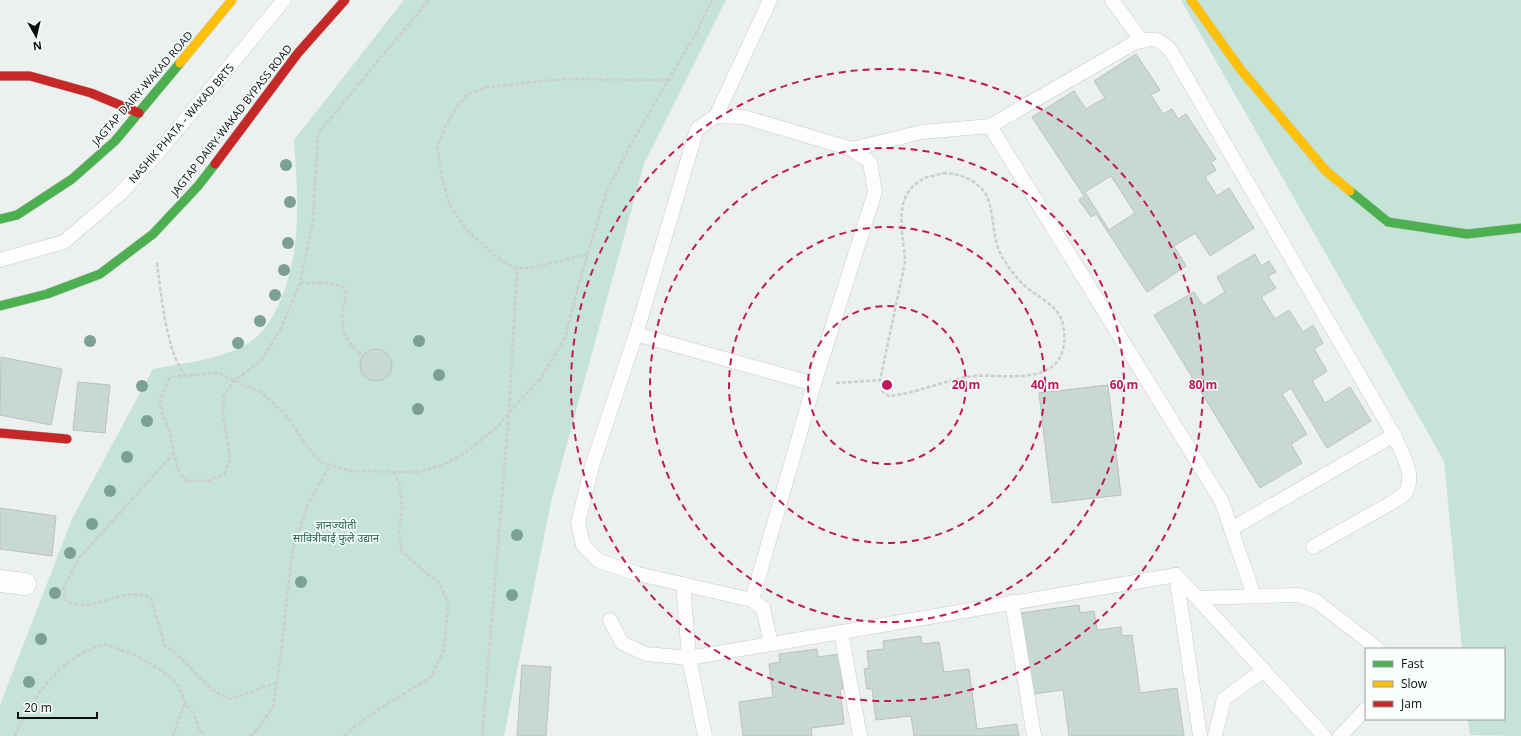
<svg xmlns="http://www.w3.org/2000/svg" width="1521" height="736" font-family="'Open Sans','Noto Sans Devanagari',sans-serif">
<rect width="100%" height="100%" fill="#ecf0ee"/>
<g fill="#c5e3d7">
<path d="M404 0H726L644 164 551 502 504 736H0V705L72 519 153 369C185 363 219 360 247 344 260 337 270 322 276 310 303 256 298 198 294 140Z"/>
<path d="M1181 0H1521V736L1470 735 1468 719H1504V649H1462L1444 461Z"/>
</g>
<g fill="#c7d9d2" stroke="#bdc0be" fill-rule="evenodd">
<path d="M1136 54 1160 90 1151 95 1163 114 1172 109 1178 119 1186 114 1216 159 1211 162 1216 170 1205 177 1217 196 1229 188 1254 228 1210 256 1195 233 1174 246 1186 266 1147 292 1096 214 1091 217 1079 200 1084 196 1032 117 1074 91 1086 109 1105 98 1094 81ZM1111 176 1135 213 1109 230 1085 192Z"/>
<path d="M1255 254 1261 266 1269 261 1276 272 1268 276 1276 288 1261 297 1275 319 1289 310 1303 332 1313 325 1323 343 1314 349 1327 371 1312 381 1325 403 1350 387 1371 421 1327 448 1291 388 1282 394 1307 434 1291 444 1302 463 1260 488 1154 315 1194 292 1203 306 1225 292 1217 277Z"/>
<circle cx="376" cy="365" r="16"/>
<path d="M1 357 62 369 51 425 0 415Z"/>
<path d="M78 382 110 385 105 433 73 430Z"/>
<path d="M1108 385 1121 495 1052 503 1039 393Z"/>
<path d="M0 508 56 516 52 556 0 549Z"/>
<path d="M1079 605 1080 613 1094 611 1097 630 1121 627 1122 636 1132 635 1140 693 1177 688 1184 736H1069L1063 690 1033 694 1021 613Z"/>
<path d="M921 636 922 644 939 642 944 672 969 669 977 729 1017 724 1019 736H914L911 716 876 720 872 689H867L864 669 869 668 867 651 884 649 883 641Z"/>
<path d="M817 649 818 657 839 654 843 689H840L844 724 811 728 812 736H743L739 702 773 697 769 664 780 662 779 654Z"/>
<path d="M522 665 551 667 546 736H517Z"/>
</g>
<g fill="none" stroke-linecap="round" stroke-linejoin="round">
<g stroke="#c9ccca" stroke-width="15">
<g id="lane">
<path d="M1112 0 1142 41"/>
<path d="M716 116 770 0"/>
<path d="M990 126 1222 502 1254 596"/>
<path d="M852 149 922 132 990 126 1134 43C1152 38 1158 36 1171 51L1394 435C1401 452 1416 474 1406 492 1403 496 1397 499 1393 502L1313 547"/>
<path d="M0 260 64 242 121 193 156 155 284 0"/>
<path d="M636 334 697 129 716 116 744 117 852 149 870 162 875 192 814 384 752 600"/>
<path d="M1231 529 1394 435"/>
<path d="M1176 575 1324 736"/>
<path d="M1176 575 1200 736"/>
<path d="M683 584 689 658 705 736"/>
<path d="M1197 598 1298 595 1316 601 1378 649"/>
<path d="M1012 602 1034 736"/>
<path d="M610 620 622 643 646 654 689 658 1176 575"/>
<path d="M841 632 860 736"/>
<path d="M771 644 763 608 752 600 638 574 599 561 583 545 578 523 592 466 636 334 814 384"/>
<path d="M1215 736 1224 699 1264 670"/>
<path d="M1340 736 1366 709"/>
</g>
</g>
<g stroke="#c9ccca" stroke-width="23">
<path id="street" d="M0 581 25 584"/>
</g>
<g stroke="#c9ccca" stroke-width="10">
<g id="fast">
<path d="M1350 191 1388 222 1467 234 1521 228"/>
<path d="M0 219 17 215 72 179 115 141 180 63"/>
<path d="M0 306 47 294 100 274 153 234 198 186 215 164"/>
</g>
</g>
<g stroke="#c9ccca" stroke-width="10">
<g id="slow">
<path d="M1191 0 1241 70 1326 171 1350 191"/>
<path d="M180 63 232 0"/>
</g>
</g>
<g stroke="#c9ccca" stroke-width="10">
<g id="jam">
<path d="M0 76H30L91 93 139 113"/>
<path d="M215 164 298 53 345 0"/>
<path d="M0 433 67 439"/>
</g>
</g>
<g stroke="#cdcdcd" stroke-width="2.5" stroke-dasharray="4 2" stroke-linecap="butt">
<path d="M429 0 318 133 313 220 300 283 280 330 261 361 234 381 224 395 223 414 230 459 224 474 208 481H186L177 468 170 433 162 413 160 400 170 377 218 373 262 393 285 414 307 446 321 462 350 471 418 472 443 465 469 450 499 425 509 412 541 378 565 338 579 283 606 193 631 144 696 33 712 0"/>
<path d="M943 173C959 174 970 177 982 189 995 202 991 237 1001 255 1007 265 1014 276 1023 284 1035 296 1054 303 1061 318 1066 331 1066 351 1057 362 1039 383 999 374 975 376 946 379 919 393 889 396L883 392 880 380 905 263C904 233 890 195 925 178 931 176 938 175 943 173Z"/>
<path d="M587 254 534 267 517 269 498 258 467 230 451 208 442 179 437 146 450 117 467 94 488 87 562 79 667 80"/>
<path d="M157 263C161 292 166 352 185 375"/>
<path d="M300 283H328L343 287 347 295C337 319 342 340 363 356"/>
<path d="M836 383 880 380"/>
<path d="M174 453 80 557 64 587V599C94 618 121 583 151 598L165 646C184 657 196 677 213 690 218 694 225 696 230 699L277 683"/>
<path d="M15 736C28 706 49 674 76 657 85 651 95 648 104 644L135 655 163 671 178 685 185 702 194 715 200 730 206 736"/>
<path d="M173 736 185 703"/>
<path d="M250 736 259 728 273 707 279 669 292 553 307 506 330 465"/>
<path d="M344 736 355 726 382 707 431 677 444 649 448 603 439 583 419 567 402 551 399 535 402 508 400 486 394 473"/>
<path d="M482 736 509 412 517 269"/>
</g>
<use href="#lane" stroke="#fcfdfc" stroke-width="14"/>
<use href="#street" stroke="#fcfdfc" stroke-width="22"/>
<use href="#fast" stroke="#4caf50" stroke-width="9"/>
<use href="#slow" stroke="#ffc107" stroke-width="9"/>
<use href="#jam" stroke="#c62828" stroke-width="9"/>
</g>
<g fill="#7ba094">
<circle cx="286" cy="165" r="6"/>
<circle cx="290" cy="202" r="6"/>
<circle cx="288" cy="243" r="6"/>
<circle cx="284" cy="270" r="6"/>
<circle cx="275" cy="295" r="6"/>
<circle cx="260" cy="321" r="6"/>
<circle cx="90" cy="341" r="6"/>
<circle cx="419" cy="341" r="6"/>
<circle cx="238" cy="343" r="6"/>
<circle cx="439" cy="375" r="6"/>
<circle cx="142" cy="386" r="6"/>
<circle cx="418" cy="409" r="6"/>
<circle cx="147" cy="421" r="6"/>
<circle cx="127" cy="457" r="6"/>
<circle cx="110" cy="491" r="6"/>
<circle cx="92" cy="524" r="6"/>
<circle cx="517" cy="535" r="6"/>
<circle cx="70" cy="553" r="6"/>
<circle cx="301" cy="582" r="6"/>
<circle cx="55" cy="593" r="6"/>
<circle cx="512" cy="595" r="6"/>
<circle cx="41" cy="639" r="6"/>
<circle cx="29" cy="682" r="6"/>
</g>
<g fill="none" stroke="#c2185b" stroke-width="2" stroke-dasharray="7 5">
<circle cx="887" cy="385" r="79"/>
<circle cx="887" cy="385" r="158"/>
<circle cx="887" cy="385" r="237"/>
<circle cx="887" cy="385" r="316"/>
</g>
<g text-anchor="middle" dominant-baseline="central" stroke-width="3" stroke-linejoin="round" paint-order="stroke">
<g font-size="11" fill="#0b0c0c" stroke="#f8fefc">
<text transform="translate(142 88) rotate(-49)">JAGTAP DAIRY-WAKAD ROAD</text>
<text transform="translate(231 120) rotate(-52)">JAGTAP DAIRY-WAKAD BYPASS ROAD</text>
<text transform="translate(181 123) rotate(-49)">NASHIK PHATA - WAKAD BRTS</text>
</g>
<g font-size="11" fill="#1e5f4b" stroke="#f8fefc">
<text x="336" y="524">ज्ञानज्योती<tspan x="336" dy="13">सावित्रीबाई फुले उद्यान</tspan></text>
</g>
</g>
<circle cx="887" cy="385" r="6" fill="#c2185b" stroke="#f8fefc" stroke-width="2"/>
<g font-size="12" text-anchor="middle" font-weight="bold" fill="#c2185b" stroke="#f8fefc" stroke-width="3" stroke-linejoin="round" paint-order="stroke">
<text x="966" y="389">20 m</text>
<text x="1045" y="389">40 m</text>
<text x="1124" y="389">60 m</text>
<text x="1203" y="389">80 m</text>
</g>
<rect x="1365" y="648" width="140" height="72" fill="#f8fefc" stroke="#999d9c"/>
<rect x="1373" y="661" width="20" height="6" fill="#4caf50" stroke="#999d9c"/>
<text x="1401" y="668" font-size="12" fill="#0b0c0c">Fast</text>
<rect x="1373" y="681" width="20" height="6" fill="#ffc107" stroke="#999d9c"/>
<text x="1401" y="688" font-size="12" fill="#0b0c0c">Slow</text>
<rect x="1373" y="701" width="20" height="6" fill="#c62828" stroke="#999d9c"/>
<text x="1401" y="708" font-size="12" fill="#0b0c0c">Jam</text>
<g transform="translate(36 36) rotate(172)" stroke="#f8fefc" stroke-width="3" paint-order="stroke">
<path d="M0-3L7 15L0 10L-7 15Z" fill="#0b0c0c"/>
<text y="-6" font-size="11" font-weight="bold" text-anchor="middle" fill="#0b0c0c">N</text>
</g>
<path d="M18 712v6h79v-6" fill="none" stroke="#0b0c0c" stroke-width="2"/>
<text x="24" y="712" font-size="12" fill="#0b0c0c" stroke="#f8fefc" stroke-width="3" paint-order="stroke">20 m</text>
</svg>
